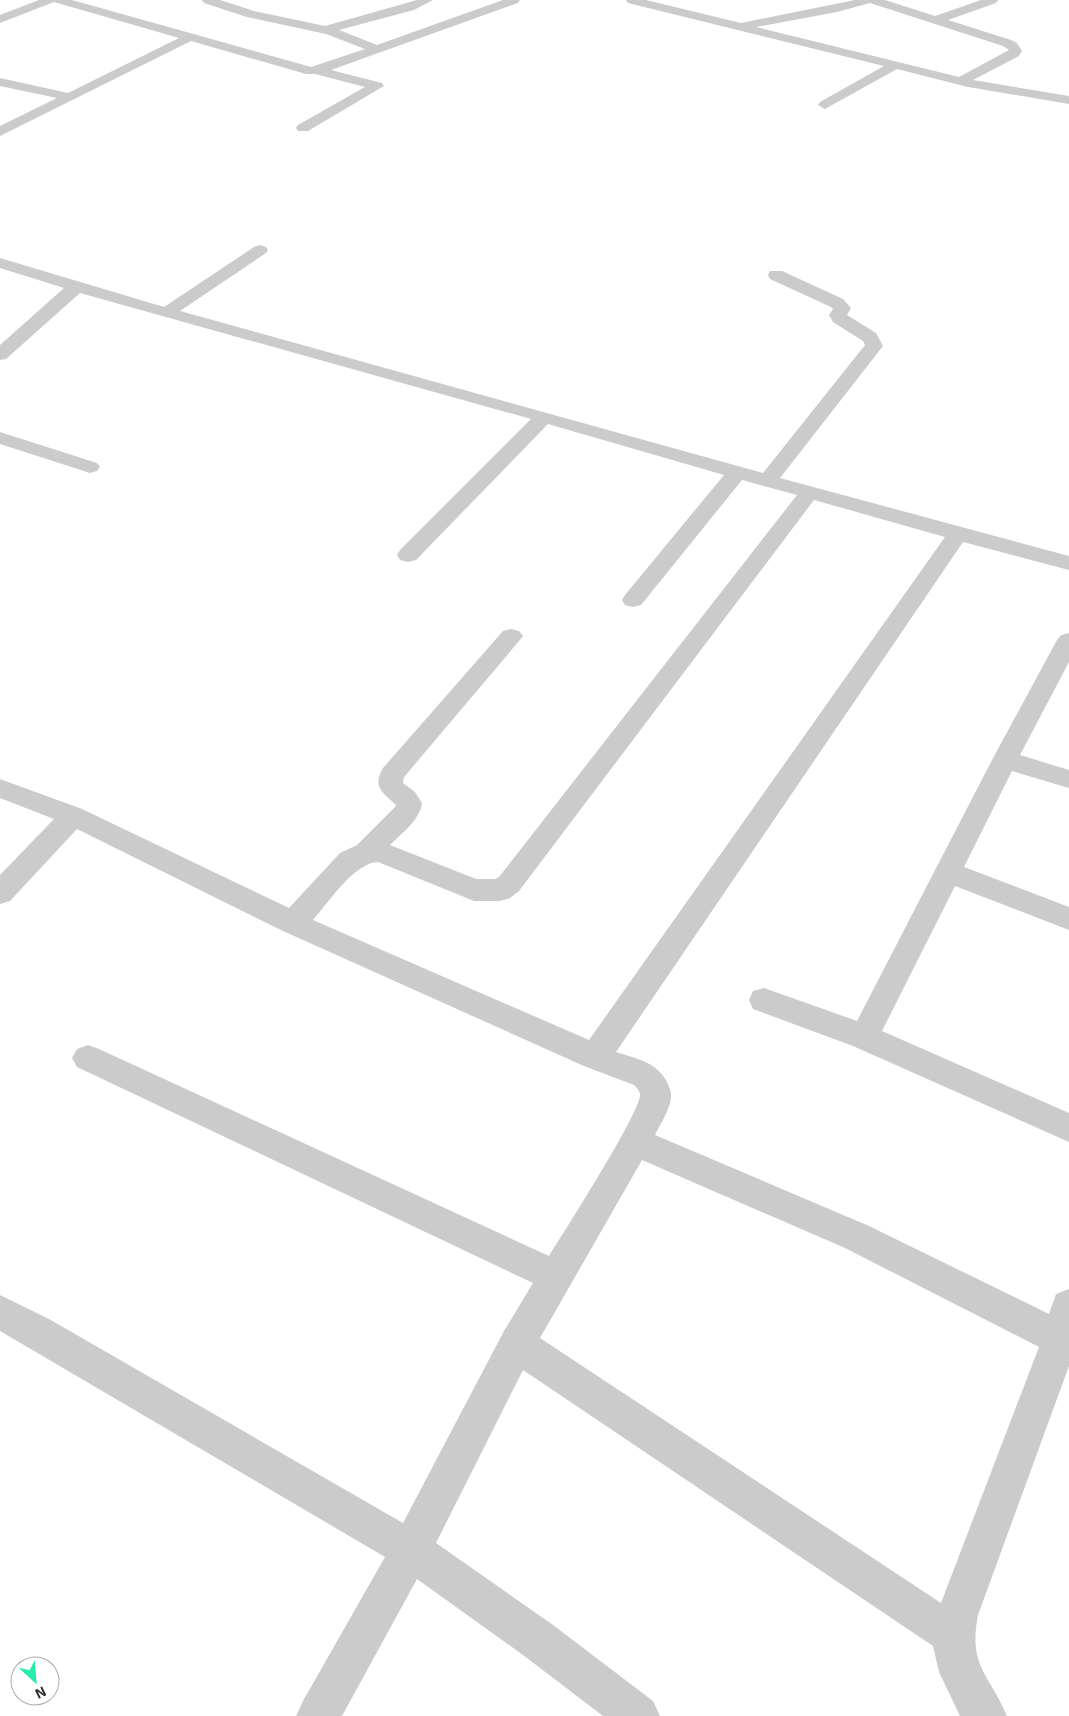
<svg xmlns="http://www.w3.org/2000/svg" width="1069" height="1716" font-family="'Exo 2',sans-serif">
<rect width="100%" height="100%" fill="#fff"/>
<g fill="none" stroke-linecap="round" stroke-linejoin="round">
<g fill="#cbcbcb" fill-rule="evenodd">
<path d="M39 0H72L311 67 365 49 326 34 247 17 204 3 202 0H220L254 11 325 26 417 0H433L414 10 339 30 377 45 503 0H520L518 3 331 70 382 83 384 86 308 131H298L296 128 298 125 365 87 315 74H306L191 41 0 136V126L57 98 0 86V78L68 93 179 38 54 2 0 23V15Z"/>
<path d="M626 0H646L741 23 855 0H885L935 16 981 0H998L996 3 948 20 1011 40 1017 43 1022 51 1019 56 973 80 1069 96V104L968 87 897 69 825 109 818 105 820 102 884 66 628 3ZM870 3 1003 46 1009 50 959 77 756 27 837 12Z"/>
<path d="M260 245 266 247 268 250 266 253 180 311 763 473 865 345 863 341 833 322 829 315 833 309 831 307 770 279 768 275 770 271H782L843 299 851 308 847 315 876 333 883 346 780 478 1069 556V570L963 542 616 1052C637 1059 658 1062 668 1084 671 1091 672 1095 670 1103 667 1114 660 1125 655 1135L869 1226 1049 1314 1056 1294 1069 1289V1366L978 1615C968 1667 989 1673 1007 1716H960L939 1672 933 1646 523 1370 436 1543 553 1625 653 1701 660 1716H603L523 1655 417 1579 342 1716H296L303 1701 385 1557 0 1331V1295L49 1319 403 1523 504 1331 533 1283 77 1067 72 1058 77 1049 88 1045 99 1049 549 1256C564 1232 640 1113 640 1095 640 1091 637 1088 634 1085L584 1066 283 931 77 829 10 901 0 904V875L54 819 0 798V779L82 809 289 908 340 853 357 845 395 807 396 805C382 792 372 787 383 768L503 631 511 629 519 631 523 636 519 641 404 777 403 783 415 792 422 803C420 820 402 833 390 845L476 879H495L499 877 797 495 742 480 641 605 633 607 625 605 622 600 625 595 724 475 548 424 416 560 408 562 400 560 397 555 400 550 531 419 80 293 6 359 0 360V345L64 288 0 268V258L164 307 254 247ZM814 500 945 537 589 1040 313 920C328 903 355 862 378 862L474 901H500L510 898 519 891ZM642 1160 845 1248 1039 1347 941 1603 540 1338Z"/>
<path d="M0 432 97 463 100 467 97 471 90 473 0 444Z"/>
<path d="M1069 633V662L1020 755 1069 770V788L1012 771 964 867 1069 907V930L955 886 882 1031 1069 1113V1142L853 1046 753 1009 749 1000 753 991 764 988 857 1021 992 760 1057 640 1061 635Z"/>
</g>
</g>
<g transform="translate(35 1681) rotate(154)"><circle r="24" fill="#ffffff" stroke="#ababab"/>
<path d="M0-4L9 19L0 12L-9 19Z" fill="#28ecaf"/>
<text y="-8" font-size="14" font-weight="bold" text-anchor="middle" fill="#2e2e2e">N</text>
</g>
</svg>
